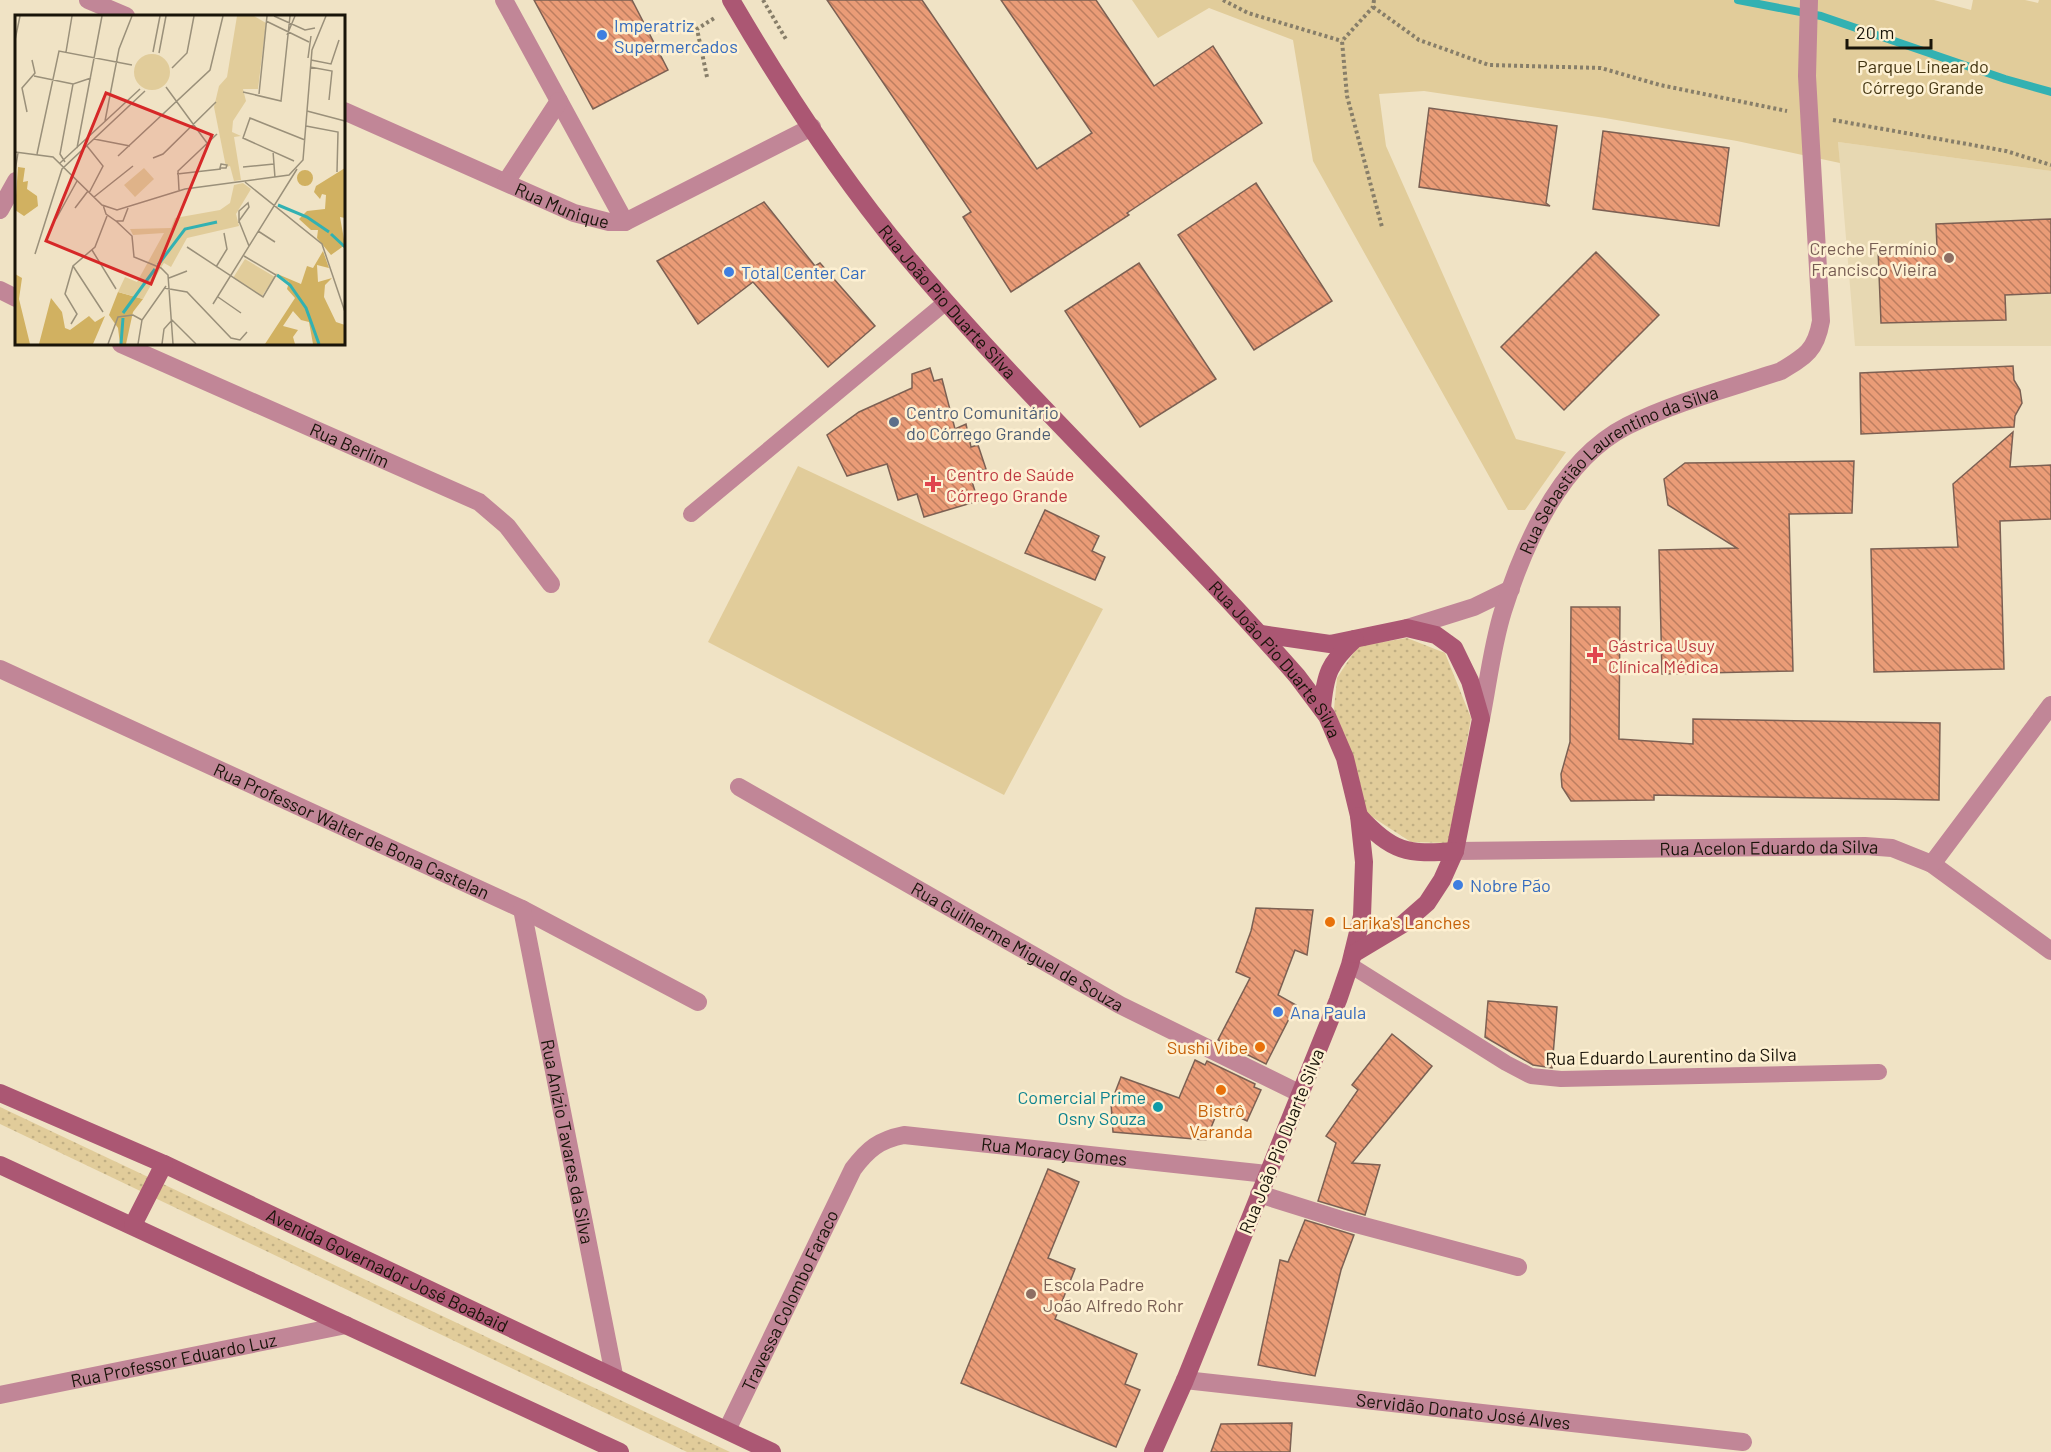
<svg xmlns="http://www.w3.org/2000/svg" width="2051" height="1452" font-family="Barlow,sans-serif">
<defs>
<pattern id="grass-dots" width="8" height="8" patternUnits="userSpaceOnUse" patternTransform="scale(1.5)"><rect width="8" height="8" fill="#e1cc9a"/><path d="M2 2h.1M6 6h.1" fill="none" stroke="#c0ae83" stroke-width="1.8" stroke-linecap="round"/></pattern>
<pattern id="building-back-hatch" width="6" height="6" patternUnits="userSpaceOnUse" patternTransform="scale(1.5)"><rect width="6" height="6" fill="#ea9c77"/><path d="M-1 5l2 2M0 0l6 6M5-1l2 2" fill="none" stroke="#bd7e60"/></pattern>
</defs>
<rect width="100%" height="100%" fill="#f0e3c5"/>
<path fill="#e7d8b2" d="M1838 142 2051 171V346H1855Z"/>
<g fill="url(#grass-dots)">
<path d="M1407 638 1445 653 1471 718 1449 843 1411 842 1366 813 1354 761 1334 709 1337 678 1358 646Z"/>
<path d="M0 1107 730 1452H687L0 1124Z"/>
</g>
<g fill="#e1cc9a">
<path d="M1132 0H1934L1971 10 1973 0H2025L2038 3 2039 0H2051V171L1838 142 1840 163 1737 141 1605 118 1424 91 1379 94 1386 146 1516 439 1566 452 1525 510H1508L1313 161 1293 40 1209 8 1158 38Z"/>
<path d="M798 466 1103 609 1004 795 708 642Z"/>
</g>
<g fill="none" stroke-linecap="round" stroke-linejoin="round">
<path stroke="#32b1b2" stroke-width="8" d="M1738 0 1821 16 2005 79 2051 92"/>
</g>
<g fill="url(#building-back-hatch)" stroke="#7c6053" stroke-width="1.5">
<path d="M534 0H632L668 70 593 109Z"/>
<path d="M827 0H922L1037 169 1092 133 1001 0H1096L1154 86 1213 46 1262 123 1127 213 1129 215 1011 292 963 217 971 212Z"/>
<path d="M1429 108 1557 126 1546 203 1550 206 1419 187Z"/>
<path d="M1603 131 1729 148 1719 226 1593 209Z"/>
<path d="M1256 183 1332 301 1254 350 1178 235Z"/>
<path d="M764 202 815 266 820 263 875 326 828 367 753 282 698 324 657 261Z"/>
<path d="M2051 219V293L2005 295 2006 320 1881 323 1878 249 1937 247 1936 224Z"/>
<path d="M1596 252 1659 315 1564 410 1501 347Z"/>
<path d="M1139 263 1216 379 1140 427 1065 311Z"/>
<path d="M2013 366 2014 380 2020 390 2022 403 2015 416 2014 427 1861 434 1860 373Z"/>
<path d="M930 368 934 381 942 379 955 429 966 424 971 447 978 445 986 469 970 475 978 501 924 517 917 494 898 500 887 464 847 476 827 435 859 412 912 388V374Z"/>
<path d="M2013 432 2010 467 2051 465V519L2000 521 2004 669 1874 672 1871 549 1958 547 1953 484Z"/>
<path d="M1854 461 1852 513 1789 514 1793 671 1662 674 1659 550 1737 548 1668 505 1664 479 1685 463Z"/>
<path d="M1045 510 1099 536 1092 551 1105 557 1095 580 1025 553Z"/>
<path d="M1571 607H1620L1619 739 1693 744V719L1940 723 1939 800 1654 795V800L1571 801 1562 787 1561 774 1570 742Z"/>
<path d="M1256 908 1313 910 1307 955 1295 950 1278 995 1296 1005 1266 1064 1218 1040 1250 978 1236 972 1251 931Z"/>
<path d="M1488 1001 1557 1007 1552 1068 1533 1065 1485 1037Z"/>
<path d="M1392 1034 1432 1066 1352 1163 1380 1165 1365 1215 1318 1201 1336 1143 1326 1136 1358 1090 1352 1085Z"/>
<path d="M1195 1060 1205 1065 1207 1061 1255 1084 1254 1087 1261 1090 1247 1121 1219 1108 1206 1140 1113 1132 1111 1103 1121 1077 1179 1098Z"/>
<path d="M1048 1169 1079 1182 1048 1258 1075 1269 1055 1319 1137 1354 1125 1384 1140 1390 1116 1447 961 1383Z"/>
<path d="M1305 1220 1354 1235 1341 1270 1315 1376 1258 1365 1280 1260 1288 1262Z"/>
<path d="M1292 1423 1290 1452H1211L1221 1424Z"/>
</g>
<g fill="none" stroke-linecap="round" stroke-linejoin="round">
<g stroke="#877e69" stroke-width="4" stroke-dasharray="3 3" stroke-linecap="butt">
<path d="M763 0 787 41"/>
<path d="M1223 0 1248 13 1342 41"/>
<path d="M1374 0 1373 7 1342 41 1347 96 1382 227"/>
<path d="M1373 7 1419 40 1489 65 1601 68 1660 85 1787 111"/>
<path d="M707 77 697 29 716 17"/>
<path d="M1833 120 2006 151 2051 165"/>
</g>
<g stroke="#c18697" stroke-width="16">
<path d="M691 514 946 302"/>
<path d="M1350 965 1506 1063 1531 1076 1561 1079 1879 1072"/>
</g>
<g stroke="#c18697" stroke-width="18">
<path d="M88 0 126 16"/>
<path d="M504 0 625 222"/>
<path id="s1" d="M344 111 574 213 609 222H625L812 127"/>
<path d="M506 182 559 101"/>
<path d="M0 210 16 181"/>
<path d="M0 290 16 298"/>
<path id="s2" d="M121 344 479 502 507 526 551 584"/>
<path d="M1407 628 1474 607 1511 589"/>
<path id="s3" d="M0 669 522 909 698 1002"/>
<path id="s4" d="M1481 719C1488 684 1492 646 1503 611 1524 544 1560 460 1627 426 1675 402 1730 388 1781 371 1806 356 1816 350 1821 321L1807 76 1809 0"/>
<path id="s5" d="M739 787 1120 1005 1301 1094"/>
<path id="s6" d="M1455 851 1865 846 1892 848 1932 864 2051 951"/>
<path d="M1932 864 2051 705"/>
<path id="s7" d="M522 909 614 1375"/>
<path d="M1259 1194 1345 1221 1518 1267"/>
<path id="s8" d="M1185 1380 1743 1442"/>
<path id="s9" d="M0 1395 346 1325"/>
<path id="s10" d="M727 1430 853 1169C868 1149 879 1140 904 1135L1267 1174"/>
</g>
<g stroke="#ab5773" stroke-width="18">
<path id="s11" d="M731 0C783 89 841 178 908 258 1031 404 1172 533 1297 676L1327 716 1345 758 1359 816 1364 862 1362 916 1350 965 1338 1000 1185 1380 1153 1452"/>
<path d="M1261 634 1330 644 1407 628 1436 635 1454 648 1470 681 1481 719 1455 851 1442 880 1427 903 1403 924 1353 954"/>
<path d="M1322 709C1325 674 1329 663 1355 639"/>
<path d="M1359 816C1392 852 1407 855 1455 851"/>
<path id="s12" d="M0 1093 164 1164 772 1452"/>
<path d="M0 1165 620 1452"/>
<path d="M133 1225 164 1164"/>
</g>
</g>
<g fill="#3f7fe0" stroke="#fdf0d2" stroke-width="2">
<circle cx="602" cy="35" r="6"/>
<circle cx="729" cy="272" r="6"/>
<circle cx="1458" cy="885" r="6"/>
<circle cx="1278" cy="1012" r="6"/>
</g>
<g fill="#8d6e63" stroke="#fdf0d2" stroke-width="2">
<circle cx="1949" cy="258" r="6"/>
<circle cx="1031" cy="1294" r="6"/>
</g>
<circle fill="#5c6f8a" stroke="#fdf0d2" stroke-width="2" cx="894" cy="422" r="6"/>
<g fill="#e0444e" stroke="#fdf0d2" stroke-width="2">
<path d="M930 475h6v6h6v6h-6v6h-6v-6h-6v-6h6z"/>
<path d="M1592 646h6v6h6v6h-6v6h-6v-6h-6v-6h6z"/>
</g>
<g fill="#e8710a" stroke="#fdf0d2" stroke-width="2">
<circle cx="1330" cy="922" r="6"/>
<circle cx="1260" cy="1047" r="6"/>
<circle cx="1221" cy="1090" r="6"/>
</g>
<circle fill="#0f9aa8" stroke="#fdf0d2" stroke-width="2" cx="1158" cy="1107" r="6"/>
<g text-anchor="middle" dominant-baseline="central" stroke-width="5" stroke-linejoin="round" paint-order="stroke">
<g font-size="18" fill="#366cbe" stroke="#fdf0d2" text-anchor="start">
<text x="614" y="25">Imperatriz<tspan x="614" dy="21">Supermercados</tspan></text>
<text x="741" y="272">Total Center Car</text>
<text x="1470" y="885">Nobre Pão</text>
<text x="1290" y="1012">Ana Paula</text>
</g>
<g font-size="18" fill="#443613" stroke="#fdf0d2">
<text x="1923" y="66">Parque Linear do<tspan x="1923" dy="21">Córrego Grande</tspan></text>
</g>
<g font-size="18" fill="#191409" stroke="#fdf0d2">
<text stroke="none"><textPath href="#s1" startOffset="238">Rua Munique</textPath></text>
<text stroke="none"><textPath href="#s11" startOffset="372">Rua João Pio Duarte Silva</textPath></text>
<text stroke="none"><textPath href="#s2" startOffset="250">Rua Berlim</textPath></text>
<text stroke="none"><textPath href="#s4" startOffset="304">Rua Sebastião Laurentino da Silva</textPath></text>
<text stroke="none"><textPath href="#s11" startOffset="858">Rua João Pio Duarte Silva</textPath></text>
<text stroke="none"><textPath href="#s3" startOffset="387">Rua Professor Walter de Bona Castelan</textPath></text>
<text stroke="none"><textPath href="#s6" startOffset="314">Rua Acelon Eduardo da Silva</textPath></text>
<text stroke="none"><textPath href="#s5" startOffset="321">Rua Guilherme Miguel de Souza</textPath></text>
<text transform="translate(1671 1056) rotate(-1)">Rua Eduardo Laurentino da Silva</text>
<text transform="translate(1281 1141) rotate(-68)">Rua João Pio Duarte Silva</text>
<text stroke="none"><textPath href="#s7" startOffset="237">Rua Anízio Tavares da Silva</textPath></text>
<text stroke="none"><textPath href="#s10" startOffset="504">Rua Moracy Gomes</textPath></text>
<text stroke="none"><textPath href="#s12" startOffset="426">Avenida Governador José Boabaid</textPath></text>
<text stroke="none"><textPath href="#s10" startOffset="144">Travessa Colombo Faraco</textPath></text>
<text stroke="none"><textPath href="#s9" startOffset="177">Rua Professor Eduardo Luz</textPath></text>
<text stroke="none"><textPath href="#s8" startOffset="280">Servidão Donato José Alves</textPath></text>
</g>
<g font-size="18" fill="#785e54" stroke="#fdf0d2" text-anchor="end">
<text x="1937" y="248">Creche Fermínio<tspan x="1937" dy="21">Francisco Vieira</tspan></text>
<text x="1043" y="1284" text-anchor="start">Escola Padre<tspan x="1043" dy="21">João Alfredo Rohr</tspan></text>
</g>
<g font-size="18" fill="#4e5e75" stroke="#fdf0d2" text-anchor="start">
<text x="906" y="412">Centro Comunitário<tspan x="906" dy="21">do Córrego Grande</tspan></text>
</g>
<g font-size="18" fill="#be3a42" stroke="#fdf0d2" text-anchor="start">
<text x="946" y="474">Centro de Saúde<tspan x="946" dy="21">Córrego Grande</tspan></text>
<text x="1608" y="645">Gástrica Usuy<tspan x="1608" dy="21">Clínica Médica</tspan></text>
</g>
<g font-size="18" fill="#c56008" stroke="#fdf0d2" text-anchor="start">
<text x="1342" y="922">Larika's Lanches</text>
<text x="1248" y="1047" text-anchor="end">Sushi Vibe</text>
<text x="1221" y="1110" text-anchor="middle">Bistrô<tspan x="1221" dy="21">Varanda</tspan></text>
</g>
<g font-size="18" fill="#0d838f" stroke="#fdf0d2" text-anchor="end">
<text x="1146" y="1097">Comercial Prime<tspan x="1146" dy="21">Osny Souza</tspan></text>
</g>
</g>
<g transform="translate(15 15)">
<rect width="330" height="330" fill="#f0e3c5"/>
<path d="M222 1H239L251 8 243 74H228L231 86 218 106 217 117 226 121 219 122 226 165 219 166 215 151 211 152 199 92 204 71 212 62Z" fill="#e1cc9a"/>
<path d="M3 152 10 153 8 167 13 166 12 174 22 181 23 191 9 201 0 195ZM330 153V203L325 202 330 230 316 240 302 223 303 215H296L284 204 292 196 310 194 311 180 307 179 305 184 299 177 301 171ZM282 163a8 8 0 1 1 16 0a8 8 0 1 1-16 0ZM308 236 314 253 302 250 303 267 317 263 310 270 309 282 321 307 330 310V329H298L294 307 286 305 278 296 268 311 283 315 278 322 280 329H250L280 283 272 274 274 267 260 258 286 269 292 251 298 253ZM0 259 7 263 4 284 15 329H0ZM103 277 128 284 118 297 111 329H105L103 313 94 300ZM36 283 47 297 50 313 55 315 74 301 80 307 90 301 78 329H24Z" fill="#d1b161"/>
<path d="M119 57a18 18 0 1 1 36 0a18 18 0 1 1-36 0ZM129 153 139 164 120 182 109 170ZM228 168 236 174 221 199 224 211 172 223 156 252 149 248 147 251 128 284 103 277 110 262 122 267 149 218 118 220 115 214 156 213 160 203 205 195 215 188 219 170ZM230 244 260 262 247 281 218 263Z" fill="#e1cc9a"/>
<path fill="none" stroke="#32b1b2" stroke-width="3" d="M263 190 292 202 314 217M316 219 330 232M143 250 170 214 202 207M262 260 275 270 291 293 304 329M108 298 140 254M106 329 108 303"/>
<path fill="none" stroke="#9a907a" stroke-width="1.5" d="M259 1 290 15 300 13M251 6 294 27M272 20 280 1M0 25 5 1M51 37 57 1M138 37 145 1M144 38 151 1M293 43 296 21M296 45 316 49 324 25M295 52 317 56 314 85M157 53 172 38 179 1M19 61 58 69M151 72 192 128M228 77 266 86 275 1M244 79 252 1M292 96 330 106M12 97 7 73 20 58 17 45M90 106 104 34 117 1M291 111 323 117 322 157M79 124 115 131M72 131 88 151 74 178M62 133 87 1M258 136 260 163M0 137 38 142 87 190 102 195 170 174 274 160 288 145 297 35 311 1M22 139 44 36 117 50M103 141 195 55 208 1M138 143 148 139 201 87M279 146 228 123 235 103 290 125M50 147 45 139 58 69 76 63M45 148 125 74M206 149 212 150 211 153H205ZM228 152 259 149M0 156 3 138M162 159 206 154M230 167 307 229 330 297M164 175 163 156 202 119M79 182 118 151M233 188 234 192 224 206V196ZM88 190 91 199 101 206H108L113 193M60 193 73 176M41 204 62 166M101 206 117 221 119 242 146 253 153 260 158 329M224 206 234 231M243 216 260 227M172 232 248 282 261 260 229 241M77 235 101 274M20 239 47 154 130 76M58 251 88 297M201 252 212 234 209 218M154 263 172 256M149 273 172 277 216 323 225 325 232 317M203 282 226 298M198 289 282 154M56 309 62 299 50 279 58 251 80 232 92 201M93 329 103 302 118 300 127 305M123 329 127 305 151 271M147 329 149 314 157 305 181 329"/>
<path fill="#d62828" fill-opacity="0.15" stroke="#d62828" stroke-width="3" d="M91 78 197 120 136 269 31 226Z"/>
<rect width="330" height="330" fill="none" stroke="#191409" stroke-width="3"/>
</g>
<path d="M1847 39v9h84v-9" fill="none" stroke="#191409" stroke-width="3"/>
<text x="1856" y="39" font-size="18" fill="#191409" stroke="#fdf0d2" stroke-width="4.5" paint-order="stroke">20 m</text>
</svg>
